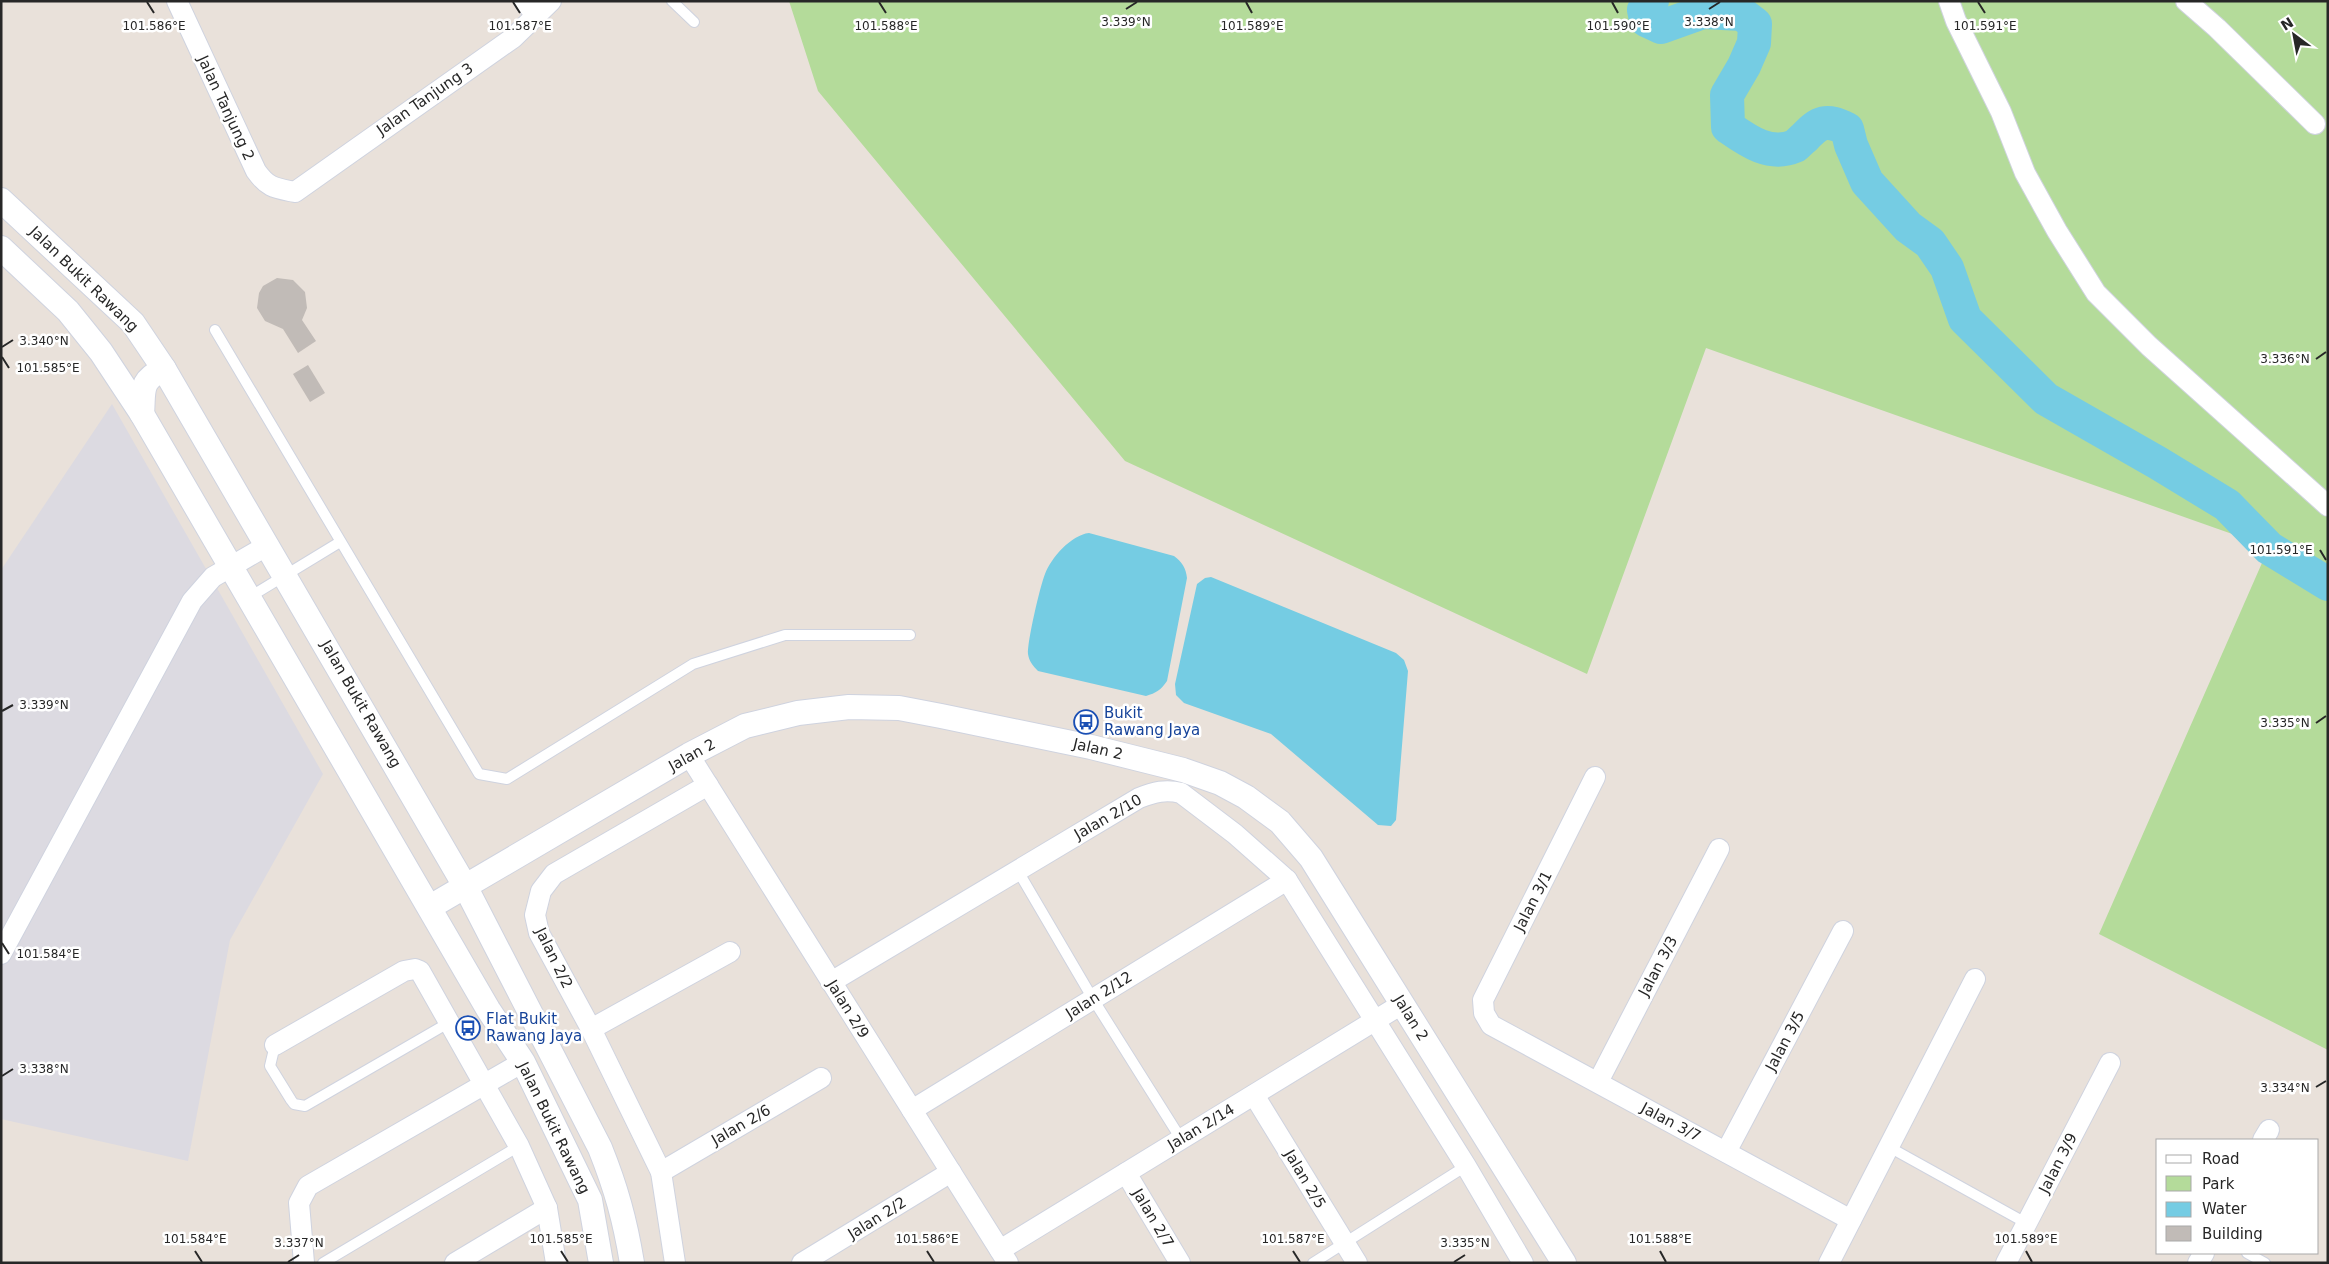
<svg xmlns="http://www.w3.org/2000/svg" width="2329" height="1264" font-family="'DejaVu Sans',sans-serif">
<rect width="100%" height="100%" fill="#e9e1da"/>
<path fill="#dcdae1" d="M112 404 323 774 230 940 188 1161 1 1119V570Z"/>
<path fill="#b4db9a" d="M789 1H2328V1050L2099 934 2269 547 1706 348 1587 674 1125 461 818 91Z"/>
<g fill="#75cce3">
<path d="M1089 533 1174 556C1182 562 1186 568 1187 578L1167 681C1161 690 1156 693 1146 696L1038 671C1033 666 1029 661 1028 654 1027 643 1040 586 1045 574 1051 558 1071 535 1089 533Z"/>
<path d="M1211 577 1396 653 1404 660 1408 671 1396 820 1391 826 1378 825 1271 734 1184 703 1176 695 1175 684 1197 584 1205 578Z"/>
</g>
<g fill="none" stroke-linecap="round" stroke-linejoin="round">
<path stroke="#75cce3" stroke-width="34" d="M1652 1 1644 10 1646 20 1661 27 1703 12 1742 14 1755 24 1754 43 1744 66 1727 95 1728 127C1748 141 1770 157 1795 146 1798 144 1801 140 1804 138 1820 121 1826 119 1847 129L1851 145 1867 182 1908 227 1930 243 1947 268 1965 319 2046 399 2158 463 2227 505 2269 548 2328 584"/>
</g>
<g fill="#c1bbb7">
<path d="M277 278 293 280 305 292 307 308 302 320 316 341 298 353 283 329 265 321 257 308 259 293 263 286Z"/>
<path d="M308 365 325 393 310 402 293 374Z"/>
</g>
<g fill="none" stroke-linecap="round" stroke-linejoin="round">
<g stroke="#cfd3df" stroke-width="12">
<g id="service">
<path d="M672 1 694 22"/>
<path d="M215 330 479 774 507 779 693 664 785 635H910"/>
<path d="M248 598 340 542"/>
<path d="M1018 871 1093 999 1181 1139"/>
<path d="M275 1045 270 1066 291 1100 294 1104 305 1106 450 1022"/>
<path d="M1889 1147 2026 1223"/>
<path d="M2247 1253 2265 1263"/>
<path d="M323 1263 519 1146"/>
<path d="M1313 1263 1466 1166"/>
</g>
</g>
<g stroke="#cfd3df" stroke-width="22">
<g id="minor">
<path d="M177 1 256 171C268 188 275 188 295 192L513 38 551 1"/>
<path d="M524 1 537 16"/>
<path d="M1949 1 1956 21 2001 112 2025 173 2057 231 2096 293 2149 346 2328 506"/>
<path d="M2186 1 2217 28 2315 124"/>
<path d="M689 755 1008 1263"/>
<path d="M1595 777 1483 1000 1484 1013 1491 1025 1851 1220"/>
<path d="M1 954 192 601 213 577 268 545"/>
<path d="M831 982 1139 798C1154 792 1166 789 1181 793L1235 834 1287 880 1466 1166 1523 1263"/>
<path d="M591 1029 730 952"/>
<path d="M275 1045 404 971 415 969 420 971 519 1146 547 1208 556 1263"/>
<path d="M1598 1082 1719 849"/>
<path d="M1254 1095 1357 1263"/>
<path d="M912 1110 1287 880"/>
<path d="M2263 1140 2269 1130"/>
<path d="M1726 1152 1843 931"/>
<path d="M661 1172 821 1078"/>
<path d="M1126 1173 1180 1263"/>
<path d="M1000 1250 1402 1004"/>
<path d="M304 1263 299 1203 308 1186 523 1062"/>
<path d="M455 1263 547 1208"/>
<path d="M675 1263 661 1172 591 1029 539 933 535 915 541 891 554 874 708 785"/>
<path d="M802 1263 951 1172"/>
<path d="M1829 1263 1975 979"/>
<path d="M2006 1263 2110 1063"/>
<path d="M2198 1263 2204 1253"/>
</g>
</g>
<g stroke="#cfd3df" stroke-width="26">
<g id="tertiary">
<path d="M1 200 133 323 164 369 465 886 600 1148C616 1188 625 1220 632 1263"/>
<path d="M1 248 68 311 101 352 142 414 488 1009 523 1062 590 1200 601 1263"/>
<path d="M142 414C144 390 139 381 164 369"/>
<path d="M430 907 689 755 745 726 798 713 849 707 899 708 941 716 1091 747 1183 770 1220 783 1246 797 1280 822 1311 858 1564 1263"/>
</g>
</g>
<use href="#service" stroke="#fff" stroke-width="10"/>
<use href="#minor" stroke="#fff" stroke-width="20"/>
<use href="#tertiary" stroke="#fff" stroke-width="24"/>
</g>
<path fill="none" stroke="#272727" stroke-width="2" d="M147 2 154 13M513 2 520 13M879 2 886 13M1246 2 1252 13M1612 2 1618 13M1978 2 1985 13M1126 9 1137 2M1709 9 1720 2M2 347 13 340M2 357 9 368M2316 359 2326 352M2320 550 2326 560M2 711 13 705M2316 723 2326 716M2 943 9 954M2 1076 13 1069M2316 1087 2326 1081M195 1251 202 1262M561 1251 568 1262M927 1251 934 1262M1293 1251 1300 1262M1660 1251 1666 1262M2026 1251 2032 1262M288 1262 299 1255M1454 1262 1465 1255"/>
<defs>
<g id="bus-ring" transform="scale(1.25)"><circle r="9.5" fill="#fff" stroke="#1a4fb4" stroke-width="1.5"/><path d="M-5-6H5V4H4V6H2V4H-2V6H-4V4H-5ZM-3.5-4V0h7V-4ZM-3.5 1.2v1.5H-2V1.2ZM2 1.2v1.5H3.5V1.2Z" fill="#1a4fb4"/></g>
</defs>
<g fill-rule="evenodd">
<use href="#bus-ring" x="1086" y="722"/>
<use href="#bus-ring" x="468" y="1028"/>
</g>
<g text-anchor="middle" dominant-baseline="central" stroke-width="5" stroke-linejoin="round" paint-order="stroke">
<g font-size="15" fill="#272727" stroke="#fff">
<text transform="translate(425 99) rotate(-35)">Jalan Tanjung 3</text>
<text transform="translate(226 108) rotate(65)">Jalan Tanjung 2</text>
<text transform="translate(84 279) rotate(44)">Jalan Bukit Rawang</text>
<text transform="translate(361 704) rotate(60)">Jalan Bukit Rawang</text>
<text transform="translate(1098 749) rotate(13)">Jalan 2</text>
<text transform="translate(692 755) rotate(-29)">Jalan 2</text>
<text transform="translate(1108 817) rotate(-30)">Jalan 2/10</text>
<text transform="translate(1533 901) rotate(-63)">Jalan 3/1</text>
<text transform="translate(554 958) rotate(64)">Jalan 2/2</text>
<text transform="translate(1658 966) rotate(-62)">Jalan 3/3</text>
<text transform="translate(1099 995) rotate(-32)">Jalan 2/12</text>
<text transform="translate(848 1009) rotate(58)">Jalan 2/9</text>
<text transform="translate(1411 1018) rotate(58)">Jalan 2</text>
<text transform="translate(1785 1041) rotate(-62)">Jalan 3/5</text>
<text transform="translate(1671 1122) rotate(28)">Jalan 3/7</text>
<text transform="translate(741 1125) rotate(-30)">Jalan 2/6</text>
<text transform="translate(1201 1127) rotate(-31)">Jalan 2/14</text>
<text transform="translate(554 1128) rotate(64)">Jalan Bukit Rawang</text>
<text transform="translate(2058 1163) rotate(-63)">Jalan 3/9</text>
<text transform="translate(1305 1179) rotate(59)">Jalan 2/5</text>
<text transform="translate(877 1218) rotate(-32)">Jalan 2/2</text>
<text transform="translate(1153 1218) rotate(59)">Jalan 2/7</text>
</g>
<g font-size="15" fill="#164399" stroke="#fff" text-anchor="start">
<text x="1104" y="713">Bukit<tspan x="1104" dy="17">Rawang Jaya</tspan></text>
<text x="486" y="1019">Flat Bukit<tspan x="486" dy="17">Rawang Jaya</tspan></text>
</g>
</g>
<g font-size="12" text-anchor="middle" fill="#272727" stroke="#fff" stroke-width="5" stroke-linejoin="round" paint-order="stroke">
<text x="1126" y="26">3.339°N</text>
<text x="1709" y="26">3.338°N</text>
<text x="1985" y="30">101.591°E</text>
<text x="154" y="30">101.586°E</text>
<text x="520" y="30">101.587°E</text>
<text x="886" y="30">101.588°E</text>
<text x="1252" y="30">101.589°E</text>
<text x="1618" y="30">101.590°E</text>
<text x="44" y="345">3.340°N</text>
<text x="2285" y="363">3.336°N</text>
<text x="48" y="372">101.585°E</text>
<text x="2281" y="554">101.591°E</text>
<text x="44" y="709">3.339°N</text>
<text x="2285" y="727">3.335°N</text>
<text x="48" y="958">101.584°E</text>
<text x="44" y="1073">3.338°N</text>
<text x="2285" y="1092">3.334°N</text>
<text x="195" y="1243">101.584°E</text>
<text x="561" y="1243">101.585°E</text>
<text x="927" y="1243">101.586°E</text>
<text x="1293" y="1243">101.587°E</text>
<text x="1660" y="1243">101.588°E</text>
<text x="2026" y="1243">101.589°E</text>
<text x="299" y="1247">3.337°N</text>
<text x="1465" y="1247">3.335°N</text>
</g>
<rect width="2329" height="1264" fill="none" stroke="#272727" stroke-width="5"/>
<rect x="2156" y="1139" width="162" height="115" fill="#ffffff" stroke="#a9a9a9"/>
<rect x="2166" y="1155" width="25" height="8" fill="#ffffff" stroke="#a9a9a9"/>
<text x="2202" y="1164" font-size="15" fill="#272727">Road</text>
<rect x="2166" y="1176" width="25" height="15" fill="#b4db9a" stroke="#a9a9a9"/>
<text x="2202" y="1189" font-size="15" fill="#272727">Park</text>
<rect x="2166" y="1202" width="25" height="15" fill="#75cce3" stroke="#a9a9a9"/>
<text x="2202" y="1214" font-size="15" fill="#272727">Water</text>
<rect x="2166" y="1226" width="25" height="15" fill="#c1bbb7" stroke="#a9a9a9"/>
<text x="2202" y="1239" font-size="15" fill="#272727">Building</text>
<g transform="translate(2294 35) rotate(328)" stroke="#ffffff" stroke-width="4" paint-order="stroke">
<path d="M0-4L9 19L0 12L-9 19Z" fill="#272727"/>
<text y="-8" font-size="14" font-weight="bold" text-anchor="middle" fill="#272727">N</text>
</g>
</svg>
